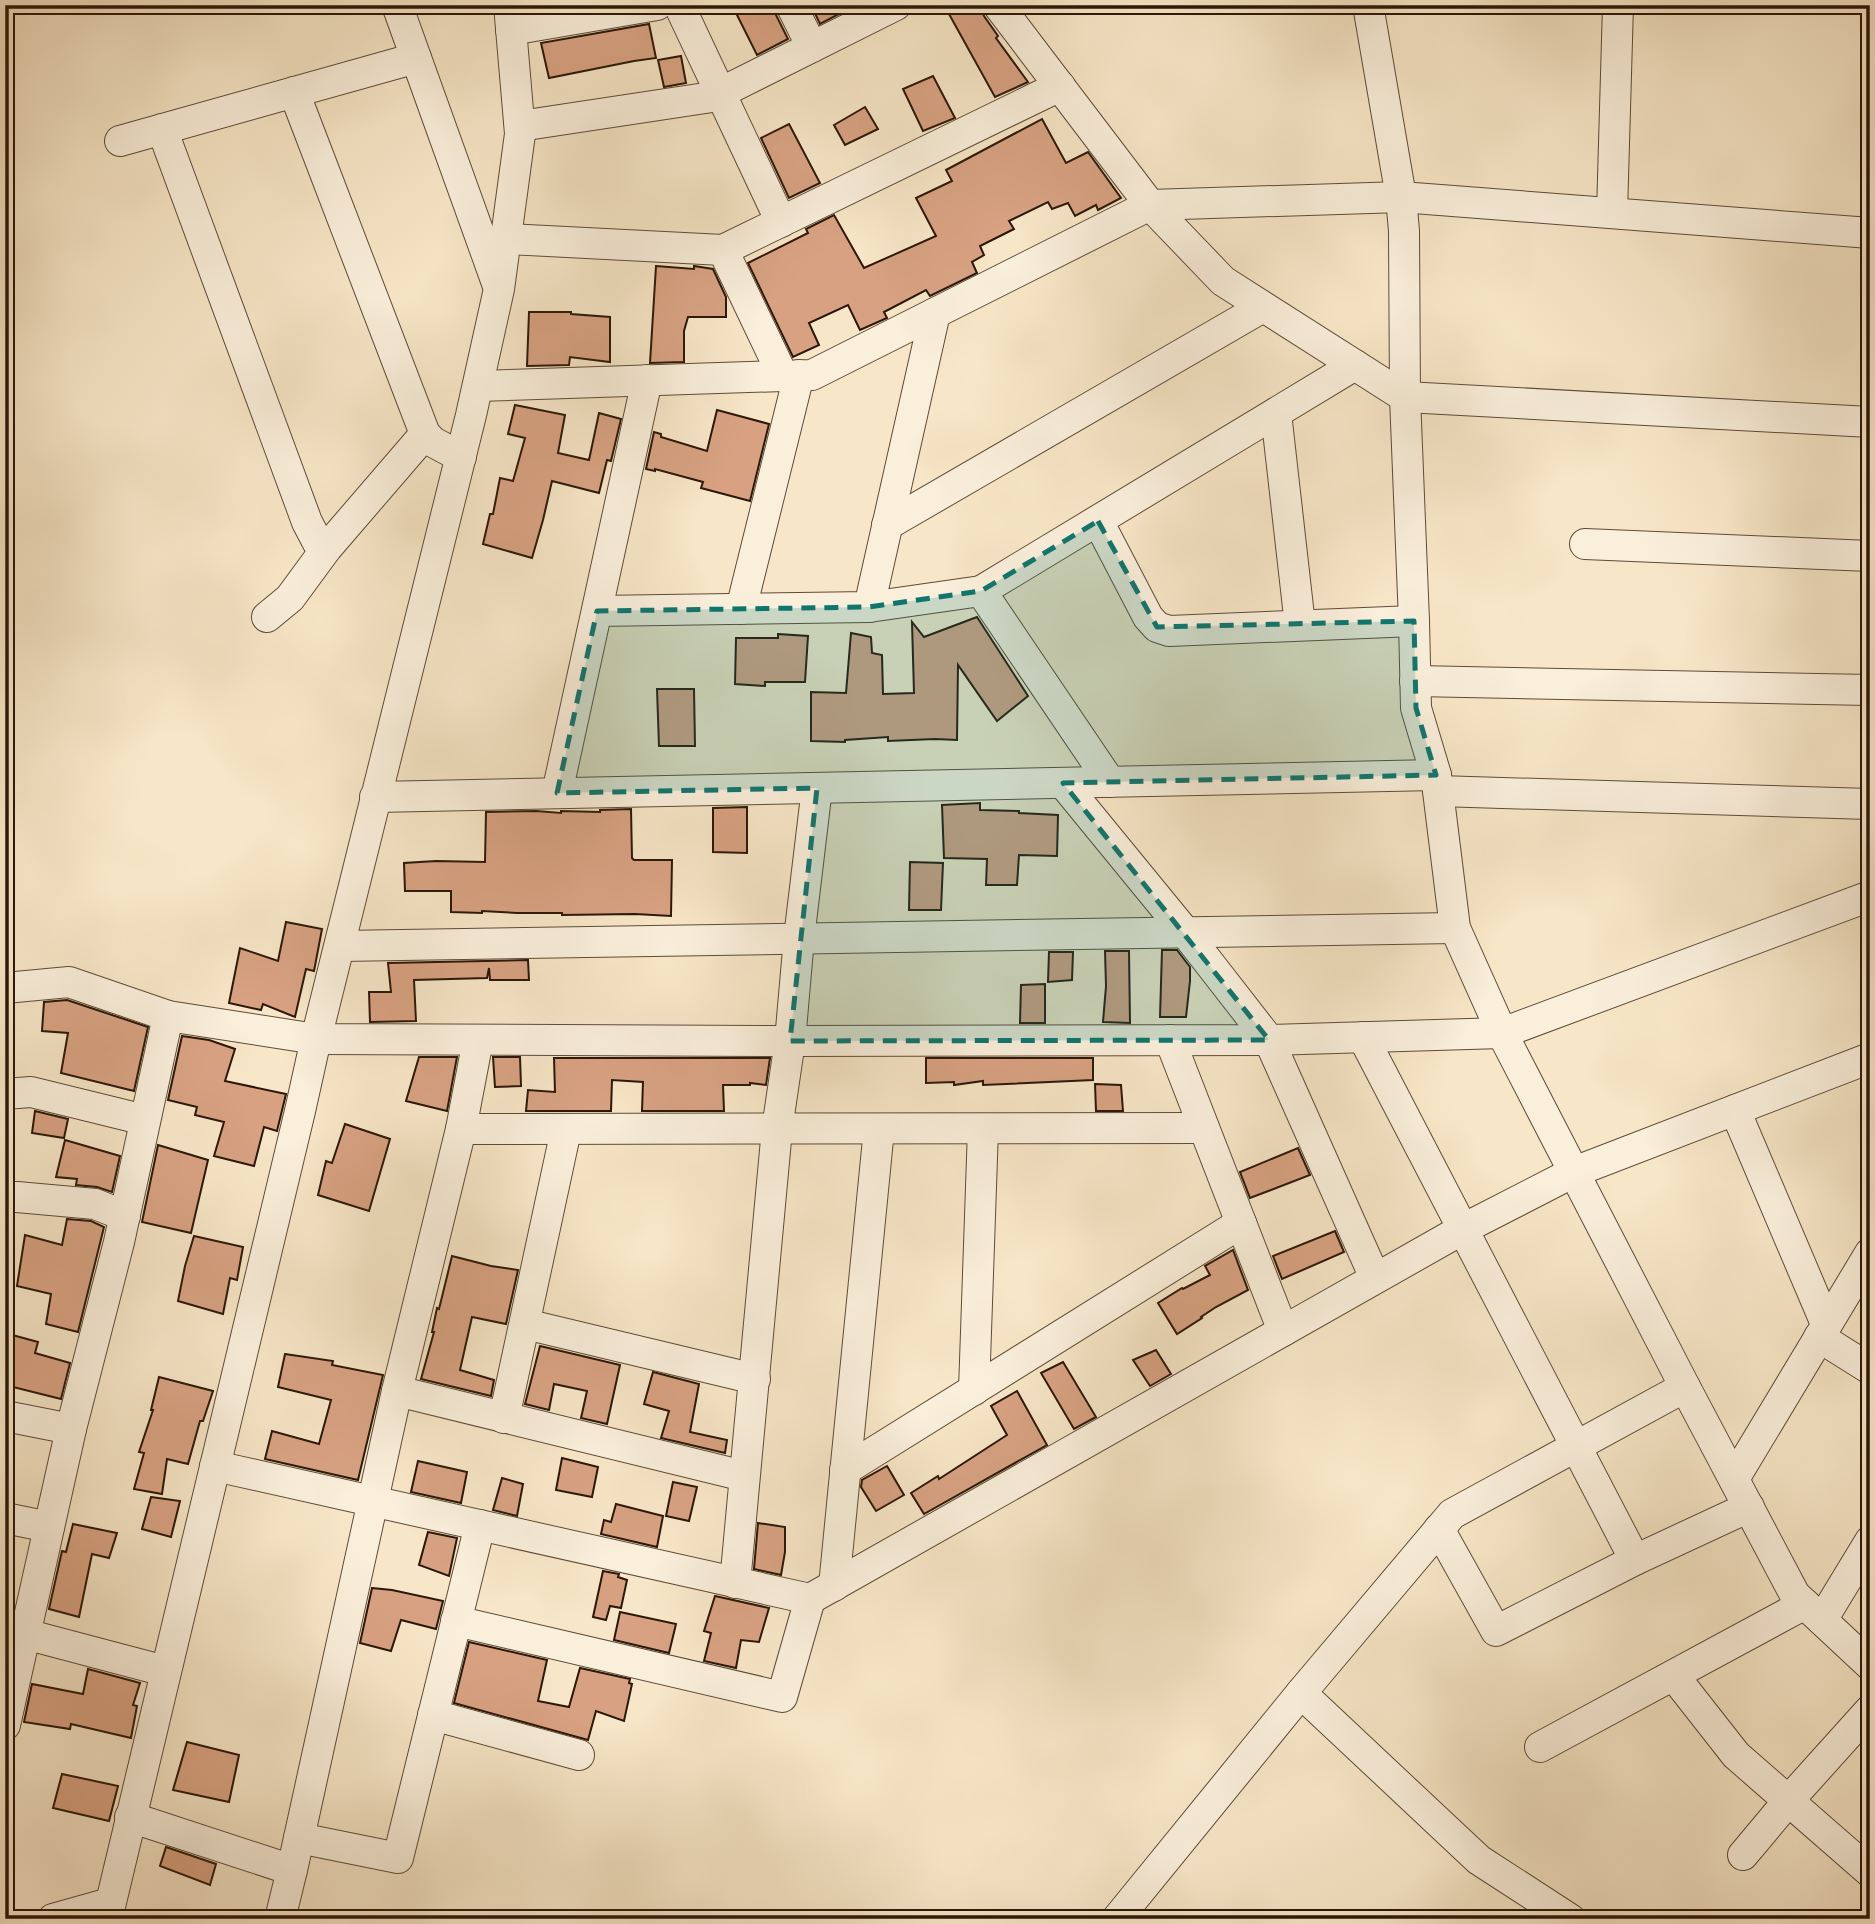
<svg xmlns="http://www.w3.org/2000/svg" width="1875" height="1924" font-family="'Libre Bodoni',serif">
<rect width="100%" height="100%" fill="#f7e6c7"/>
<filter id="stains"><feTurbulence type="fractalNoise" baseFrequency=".00286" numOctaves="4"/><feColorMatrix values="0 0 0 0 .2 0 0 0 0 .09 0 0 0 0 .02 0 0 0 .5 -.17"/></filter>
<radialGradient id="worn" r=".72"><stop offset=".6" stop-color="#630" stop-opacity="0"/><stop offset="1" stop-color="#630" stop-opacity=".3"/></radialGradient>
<g fill="#d8a282" stroke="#2b1708" stroke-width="2">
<path d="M732 5H774L775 13 788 39 757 55Z"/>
<path d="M811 5H856L820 24Z"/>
<path d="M944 5H980L984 16 998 36 996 38 1028 82 995 97Z"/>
<path d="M649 24 656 58 634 61 549 78 541 43Z"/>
<path d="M681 56 686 83 664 87 658 60Z"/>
<path d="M933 76 955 118 923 131 903 89Z"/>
<path d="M865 107 878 129 845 145 834 125Z"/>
<path d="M1042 119 1066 163 1088 152 1121 198 1098 210 1096 205 1075 216 1068 203 1052 209 1048 202 1009 221 1014 229 980 246 984 255 972 262 977 273 930 296 926 290 884 312 887 318 860 330 848 305 809 323 819 345 793 357 748 263 808 233 806 229 834 215 864 268 936 236 916 198 952 181 946 170Z"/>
<path d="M789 124 820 183 789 198 761 138Z"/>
<path d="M656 266 694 269V266L713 269 726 297V317H688L684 331V362L650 363Z"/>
<path d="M529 312H571V314L610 317V362L570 357 569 365 527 366Z"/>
<path d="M515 405 565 415 558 453 589 460 599 413 621 419 611 461 607 460 599 493 552 481 543 520 532 558 483 544 490 514H493L500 478 513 481 525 438 508 434Z"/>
<path d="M717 410 769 424 750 501 701 488 703 482 655 469V471L646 469 654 432 661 434V437L707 451Z"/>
<path d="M977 617 1028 696 997 721 958 665 957 740 935 739 888 741V737L845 740V742L811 741V692L846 693 851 633 871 637 872 653 882 655 883 694 914 693 912 622 924 637Z"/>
<path d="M778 634 808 636 805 682H765V686L735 684 736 638H778Z"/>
<path d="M657 689H694L695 746H659Z"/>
<path d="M980 803V810L1019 811V813L1058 815 1057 856 1019 855 1017 885H986L987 859 944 858 942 805Z"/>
<path d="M747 807V853L713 852V808Z"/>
<path d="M631 809 632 858 634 860H672L671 916 635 914 562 915V913H517L482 911V913L451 912V891H405L404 863 436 861 485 862 486 812 536 811 561 813V811L600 812V810Z"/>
<path d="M910 862 943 863 941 910H909Z"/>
<path d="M286 922 322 929 314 971 306 969 295 1017 263 1004 261 1010 229 1003 240 948 278 961Z"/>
<path d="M1162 950H1177L1190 967V981L1186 1017H1160Z"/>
<path d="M1105 951H1129L1130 1023 1103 1022 1106 986Z"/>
<path d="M1049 952H1073L1072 980 1048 982Z"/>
<path d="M528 960 529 980H490L489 968 487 978 414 980 416 1021 370 1022 369 992H391L388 963Z"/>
<path d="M1045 984V1023H1020L1021 985Z"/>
<path d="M67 1000 148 1027 134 1091 61 1073 68 1033 42 1031 44 1002Z"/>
<path d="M182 1036 209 1040 235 1049 225 1081 286 1094 277 1131 264 1127 254 1166 214 1156 224 1122 195 1115 197 1107 168 1100Z"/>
<path d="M419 1057H457L447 1111 406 1101Z"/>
<path d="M493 1057H520L521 1086 495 1087Z"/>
<path d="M554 1058H770L766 1085 750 1083V1085H723L724 1111H642L643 1082 612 1080 611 1111H526L528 1090 555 1092Z"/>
<path d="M926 1058H1093V1080L983 1085V1081L954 1085V1082L926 1083Z"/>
<path d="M1095 1084 1121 1085 1123 1111H1096Z"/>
<path d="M35 1111 68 1119 64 1138 32 1133Z"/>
<path d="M345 1124 390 1139 369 1211 318 1195 326 1161 332 1163Z"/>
<path d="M65 1140 120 1156 112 1192 97 1187 76 1185 77 1179 56 1177Z"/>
<path d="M158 1145 208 1160 191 1233 142 1222Z"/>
<path d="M1298 1148 1310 1175 1250 1198 1240 1172Z"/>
<path d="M67 1219 91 1221 104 1227 78 1332 46 1324 51 1294 17 1286 25 1235 62 1245Z"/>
<path d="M1335 1231 1344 1252 1282 1279 1273 1256Z"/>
<path d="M194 1236 243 1247 237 1280 230 1278 223 1314 178 1301 185 1266Z"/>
<path d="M1233 1250 1248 1290 1216 1307 1201 1317 1202 1318 1177 1334 1158 1303 1182 1288 1183 1289 1210 1275 1205 1266Z"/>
<path d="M452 1256 491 1266 518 1270 506 1324 472 1317 460 1370 494 1380 491 1396 421 1379 434 1332H432L437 1308 439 1309Z"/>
<path d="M5 1333 38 1342 35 1353 70 1363 61 1399 5 1385Z"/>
<path d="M540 1346 620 1365 607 1424 581 1418 587 1391 554 1384 549 1410 525 1404Z"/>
<path d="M1156 1350 1171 1374 1150 1386 1133 1360Z"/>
<path d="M285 1354 333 1361 332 1365 383 1375 358 1480 265 1459 272 1431 319 1444 331 1400 278 1387Z"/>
<path d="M1063 1362 1096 1417 1074 1429 1041 1373Z"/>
<path d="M653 1372 699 1384 690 1432 727 1440 725 1453 661 1438 669 1411 644 1404Z"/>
<path d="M159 1377 213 1391 203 1421H200L188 1464 167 1459 162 1494 134 1489 144 1453 139 1452 153 1410H151Z"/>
<path d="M1017 1391 1047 1445 924 1514 911 1493 938 1476 939 1479 1007 1435 991 1406Z"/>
<path d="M562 1458 598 1467 592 1497 556 1490Z"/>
<path d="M418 1461 467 1472 461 1503 411 1492Z"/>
<path d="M887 1466 904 1495 876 1511 861 1487 862 1480Z"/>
<path d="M502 1478 523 1484 517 1516 493 1510Z"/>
<path d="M673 1482 697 1487 689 1521 666 1516Z"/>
<path d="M151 1497 180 1501 171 1537 142 1529Z"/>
<path d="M616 1504 663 1516 657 1547 601 1534 604 1520 611 1522Z"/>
<path d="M758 1523 785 1527V1552L781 1575 754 1569Z"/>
<path d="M73 1524 117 1533 109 1558 92 1554 79 1617 49 1609 62 1551 66 1552Z"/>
<path d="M428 1532 457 1538 449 1576 419 1565Z"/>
<path d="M603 1571 619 1574 618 1577 627 1580 621 1608 610 1606 606 1620 593 1617Z"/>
<path d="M372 1588 392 1590 443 1601 436 1629 401 1620 391 1651 360 1643Z"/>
<path d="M715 1596 769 1608 759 1642 741 1640 736 1668 704 1661 711 1633 704 1631Z"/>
<path d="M620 1612 676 1624 669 1653 614 1640Z"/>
<path d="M469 1642 547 1660 538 1701 569 1707 580 1668 630 1679 629 1683 632 1684 624 1721 596 1711 588 1740 454 1703Z"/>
<path d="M88 1669 140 1683 133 1705 137 1706 131 1738 71 1724 70 1729 24 1722 32 1684 83 1694Z"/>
<path d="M187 1742 239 1755 229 1802 173 1790Z"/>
<path d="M62 1774 118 1786 109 1821 53 1808Z"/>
<path d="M166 1847 216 1864 210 1885 160 1866Z"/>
</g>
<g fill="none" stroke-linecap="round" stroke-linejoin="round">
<g stroke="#5e4b38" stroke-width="32">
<g id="minor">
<path d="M397 5 498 286"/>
<path d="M679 5 781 222"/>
<path d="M791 5 812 47"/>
<path d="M998 5 1150 205 1401 197 1870 233"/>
<path d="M1368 5 1401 197 1404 231 1405 397 1414 621 1416 708 1436 775 1455 928 1502 1033 1685 1387 1795 1595 1870 1665"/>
<path d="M511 30 657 5"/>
<path d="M294 92 425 434 433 442 461 457"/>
<path d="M520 126 712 97 896 5"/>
<path d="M162 129 307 522 318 543 326 549"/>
<path d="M120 141 416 58"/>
<path d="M1612 213 1618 5"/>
<path d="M506 239 723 250 1060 86"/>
<path d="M723 250 783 376"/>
<path d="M478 386 812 375 1150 205 1223 281 1405 397 1870 422"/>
<path d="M1276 413 1300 625"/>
<path d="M1098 521 1148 617 1157 627 1169 631 1414 621"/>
<path d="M887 525 1263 307"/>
<path d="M1585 544 1870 556"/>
<path d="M869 607 981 591"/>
<path d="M741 609 799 375"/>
<path d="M597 611 869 607 935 313"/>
<path d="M267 617 290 598 326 549 425 434"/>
<path d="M1415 681 1870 690"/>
<path d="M1110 782 981 591 1355 365"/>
<path d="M1063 783 1185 932 1269 1040 1375 1278"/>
<path d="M1438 791 1870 804"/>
<path d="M557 793 647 380"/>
<path d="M375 797 1436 775"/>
<path d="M340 946 1455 928"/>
<path d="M5 988 69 982 168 1016 316 1039 790 1041 1269 1040 1502 1033 1870 896"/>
<path d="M1363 1037 1635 1560 1749 1507"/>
<path d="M1170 1040 1283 1331"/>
<path d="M5 1094 31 1092 145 1120"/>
<path d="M1735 1110 1826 1324"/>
<path d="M461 1129 1204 1128"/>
<path d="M5 1197H17L95 1204 125 1216"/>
<path d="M525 1324 755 1379"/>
<path d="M1819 1337 1870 1369"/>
<path d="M974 1390 983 1129"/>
<path d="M397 1391 744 1476"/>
<path d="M5 1416 71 1429"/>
<path d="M504 1418 566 1130"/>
<path d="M215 1466 810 1599 1463 1229 1574 1172 1870 1058"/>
<path d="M845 1470 1241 1223"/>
<path d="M1734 1479 1870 1253"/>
<path d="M5 1518 49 1527"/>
<path d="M1439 1529 1496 1631 1635 1560"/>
<path d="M735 1583 777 1129 790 1041 799 938 817 788"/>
<path d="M834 1586 879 1129"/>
<path d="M1822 1620 1870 1541"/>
<path d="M456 1621 782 1697 810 1599"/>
<path d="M6 1629 165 1671"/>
<path d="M1674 1676 1736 1755 1870 1872"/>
<path d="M1301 1693 1452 1514 1685 1387"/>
<path d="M433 1715 579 1755"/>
<path d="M5 1725 71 1429 119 1242 168 1016"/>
<path d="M1540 1747 1805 1604"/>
<path d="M130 1817 292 1870 280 1919"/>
<path d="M299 1838 398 1858 480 1525"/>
<path d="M1743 1855 1789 1800 1870 1710"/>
<path d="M292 1870 397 1391 461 1129 478 1040"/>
<path d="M53 1919 110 1903"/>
<path d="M107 1919 300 1111 316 1039 471 415 499 289 520 134 509 5"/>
<path d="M1117 1919 1301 1693 1479 1860 1570 1919"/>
</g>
</g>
<use href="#minor" stroke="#faefdb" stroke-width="30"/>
</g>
<path fill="#0f766e" fill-opacity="0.2" stroke="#0f766e" stroke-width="5" stroke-dasharray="14 9" stroke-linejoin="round" d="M1098 521 1157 627 1414 621 1416 708 1436 775 1063 783 1269 1040 790 1041 817 788 557 793 597 611 869 607 981 591Z"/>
<rect width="1875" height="1924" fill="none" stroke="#f7e6c7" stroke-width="28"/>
<rect x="7" y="7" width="1861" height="1910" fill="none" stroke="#2b1708" stroke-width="3.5"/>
<rect x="14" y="14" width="1847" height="1896" fill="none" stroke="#2b1708" stroke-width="2"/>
<rect width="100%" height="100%" filter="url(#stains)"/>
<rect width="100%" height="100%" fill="url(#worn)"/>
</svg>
